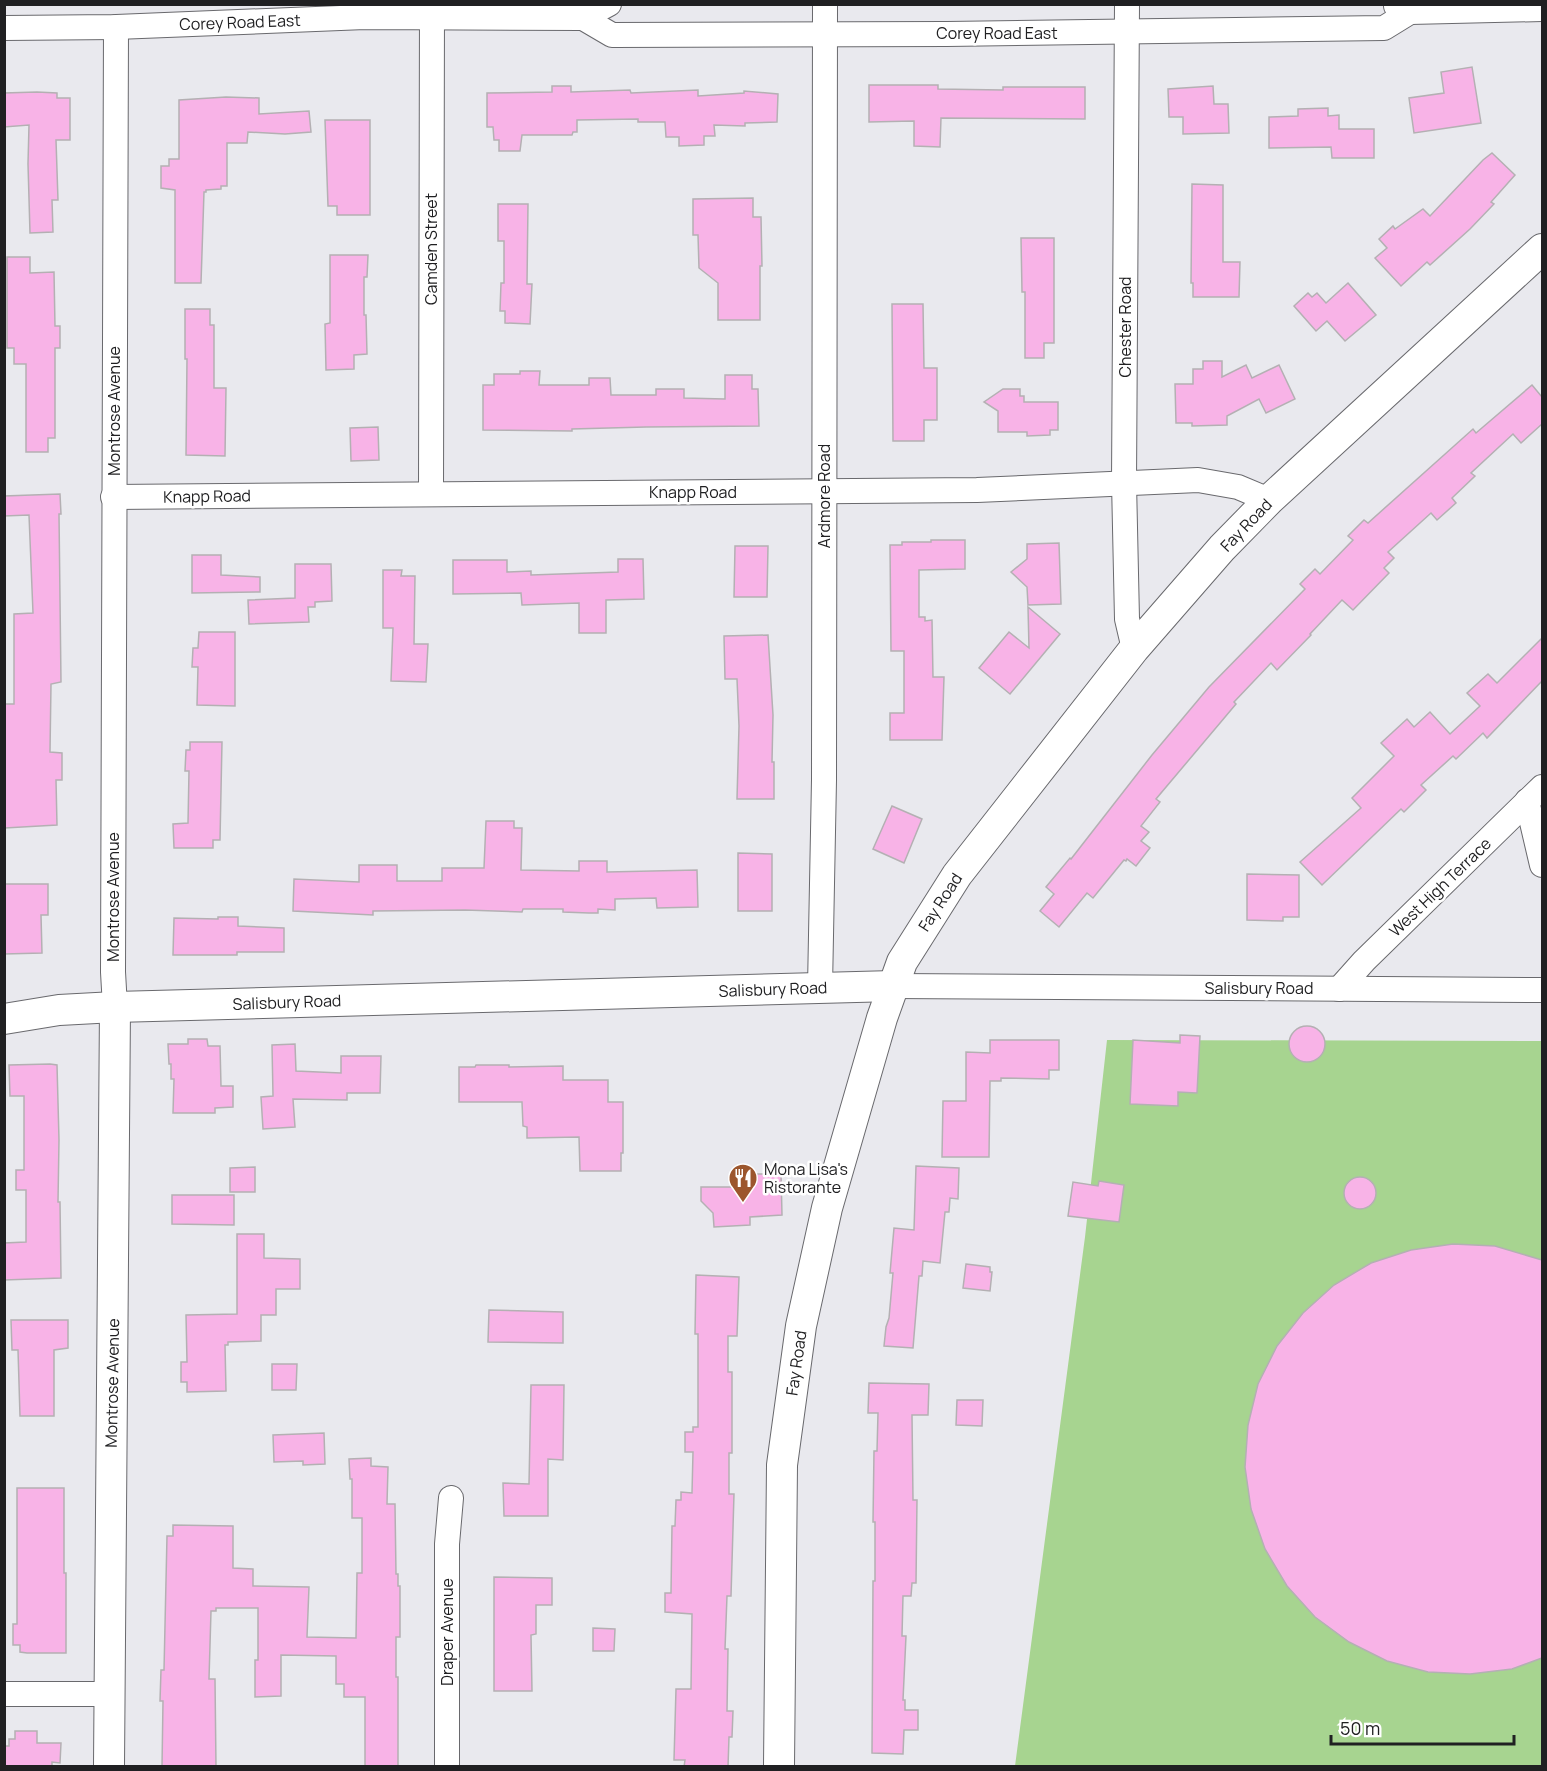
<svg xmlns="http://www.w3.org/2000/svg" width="1547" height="1771" font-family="Manrope,sans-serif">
<rect width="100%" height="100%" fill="#e9e9ee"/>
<path fill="#a7d490" d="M1107 1040 1542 1041V1766H1015L1085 1237Z"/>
<g fill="#f8b3e7" stroke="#b4b0b3" stroke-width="1.5">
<path d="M1472 67 1481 123 1414 133 1409 98 1444 93 1441 72Z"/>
<path d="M869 85H938V89L1003 90V87H1085V119L941 118 940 147 914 146V121L869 122Z"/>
<path d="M552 86H571V92L630 90 631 93 698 90V96L744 93V91L778 94 777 122 745 123V126L714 125 715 136H704V145L679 146V137H666L665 122H638V119L577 120V132H573L572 135H522L520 151H499V140H494L493 127H487V93L552 92Z"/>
<path d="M1213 86 1214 104H1228L1229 133 1183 134V117H1169L1168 89Z"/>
<path d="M37 92 57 93V98H70V140H56L58 200H52L53 232 30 233 28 164 29 125 4 127V93Z"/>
<path d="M226 97 259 98V114L309 111 311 132 285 134 248 132 247 143H227V186H221V189L206 190V192H204L201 283H175V190L161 188V166H169V159H179V100Z"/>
<path d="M1328 108V116L1339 115V129H1374V158H1332L1331 147 1269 148V117L1298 116V109Z"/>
<path d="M325 120H370V215H337V206H328Z"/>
<path d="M1492 153 1515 175 1491 202 1494 204 1470 229 1430 265 1427 262 1401 286 1375 258 1387 248 1379 239 1393 226 1395 229 1423 209 1430 216 1483 160Z"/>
<path d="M1192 184 1223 185V262H1240L1239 297H1193V283H1191Z"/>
<path d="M753 198V217H761L762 266H760V320H718V283L699 268 698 235H693V199Z"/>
<path d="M498 204H528L527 284H532L530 324 505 323V311H500L501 283H504V241H498Z"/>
<path d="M1021 238H1054V343H1044V358H1025V292H1022Z"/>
<path d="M330 255H368L367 277H364V315H366L367 354 354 355V369L326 370 325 324 330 323Z"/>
<path d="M7 257H30V273L54 272 55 326H60V348H55V438H48V452H26V364H14V348H7Z"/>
<path d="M1348 283 1376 315 1345 341 1327 321 1316 331 1294 306 1308 293 1312 297 1317 293 1326 303Z"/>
<path d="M892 304H923L924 368H937V420H924V441H893Z"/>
<path d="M185 309H210V325H214V388H226L225 456 186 455 187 359H185Z"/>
<path d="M1203 361H1222V377L1246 365 1252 378 1279 365 1295 399 1266 413 1259 399 1227 416V425L1192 426V423H1176L1175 384H1193V369H1203Z"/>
<path d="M520 371H540L539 385H589V378H610L611 395H656V389H684V398L725 399V375H752V389H758L759 426 646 427 572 429V431L483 430V385H494V374H520Z"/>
<path d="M1532 385 1542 397V424L1521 443 1513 434 1471 473 1475 476 1452 498 1456 503 1437 520 1431 513 1388 552 1394 558 1384 568 1389 573 1353 610 1342 600 1310 634 1311 635 1277 670 1271 663 1234 702 1236 704 1156 799 1160 802 1141 826 1149 832 1141 841 1150 848 1136 866 1127 859 1126 861 1124 860 1093 898 1087 893 1059 927 1040 911 1054 894 1046 887 1070 858 1071 859 1152 755 1209 687 1305 589 1300 584 1315 569 1320 574 1353 540 1348 536 1364 520 1368 523 1473 429 1476 433Z"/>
<path d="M1003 389H1020V396H1024V402H1058V430H1050V435L1027 436V432H998V411L984 402Z"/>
<path d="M378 427 379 460 351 461 350 428Z"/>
<path d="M60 494 61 514H59L61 682 51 684 50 752 62 753V780H56L57 825 5 828 4 704H14V614L33 613 29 515 4 516V496Z"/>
<path d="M931 540H965V569L919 570V617H925V621L932 620 933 677H944L942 740H890V713H904V651H891L890 545H902V542H931Z"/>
<path d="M1059 543 1061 604 1028 605 1027 587 1011 572 1027 559V544Z"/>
<path d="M735 546H768L767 597H734Z"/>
<path d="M192 555H221V575L260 577V592L192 593Z"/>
<path d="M618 559H643L644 599 606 600V633H579V603L522 605 521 593 453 594V560H507V572L531 571V575L618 572Z"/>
<path d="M295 564H331L332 601 315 602V607H308L309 622 249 624 248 600 295 598Z"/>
<path d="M383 570H402L401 576H415L414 644H428L426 682 391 681 393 628H383Z"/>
<path d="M1028 607 1060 634 1010 694 979 668 1009 632 1029 648Z"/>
<path d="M199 632H235V706L197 705 198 667H192L193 648H198Z"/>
<path d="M768 635 773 715 772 762H774V799H737L739 726 737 679H725L724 636Z"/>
<path d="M1542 638V681L1487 738 1483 733 1456 759 1453 756 1421 785 1426 790 1404 812 1401 809 1322 885 1300 862 1361 808 1352 798 1394 756 1381 743 1407 719 1414 727 1430 712 1450 734 1480 706 1467 693 1488 674 1497 683Z"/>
<path d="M190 742H222L220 840H213V848H174L173 824 188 823 189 771H185L186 750H190Z"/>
<path d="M892 806 922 819 904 863 873 849Z"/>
<path d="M486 821H514V828H522L521 870 579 871V861H607V872L697 870 698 907 657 908 656 898 615 899V910L598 909V913H589L563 912V909H523L522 912 465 910 373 911V915L293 911 294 879 359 882V865H397V881H442V868H484Z"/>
<path d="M738 853 772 854V911H738Z"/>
<path d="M1247 874 1299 875V917H1283V921L1247 920Z"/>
<path d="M4 884H48V915H41L42 953 4 954Z"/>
<path d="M218 917H238V926L284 928V952H237V955H173L174 918 218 919Z"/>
<circle cx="1307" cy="1044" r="18"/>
<path d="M1180 1035 1200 1036 1197 1093 1178 1092V1106L1130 1104 1133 1040 1180 1043Z"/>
<path d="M188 1039H207L208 1046H220L221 1086H233V1107L215 1108V1113H173L174 1079H171V1064H169L168 1044H188Z"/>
<path d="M990 1040H1059V1070H1049V1079L1001 1078V1081H990L989 1157H942L943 1101H966V1052L990 1053Z"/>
<path d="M295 1044 296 1071 341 1073V1056H381L380 1093H347V1100L293 1099 295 1127 263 1129 261 1097 273 1096 272 1045Z"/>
<path d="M50 1064 57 1065 59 1140 58 1202H60L61 1278 4 1280V1243L26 1242V1190H16V1170H24V1096H10L9 1065Z"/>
<path d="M476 1065H509V1067L563 1066V1080H608V1102H623V1153H621V1171H580L579 1137 527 1138V1127L523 1126 522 1102H459V1067H475Z"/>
<path d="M916 1166 959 1168 958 1199 950 1198 949 1212H945L940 1263 923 1261 922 1276H919L913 1348 884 1346 886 1327 889 1318 893 1273H890L894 1228 914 1230Z"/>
<path d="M255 1167V1192H230V1168Z"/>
<path d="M750 1174H781L782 1215 750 1217V1225L714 1227 713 1213 701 1201V1187H750Z"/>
<circle cx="1360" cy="1193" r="16"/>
<path d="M1099 1181 1124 1185 1119 1222 1068 1216 1073 1182 1098 1186Z"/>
<path d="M172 1195H234V1225L172 1224Z"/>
<path d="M237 1234H264V1258L300 1259V1289H276V1315H261V1341L228 1342V1345H225L226 1391 187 1392V1382H181V1362H187L186 1315 237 1314Z"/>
<path d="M1453 1244 1495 1246 1542 1260V1658L1512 1669 1470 1674 1428 1672 1387 1661 1349 1642 1315 1617 1287 1586 1265 1549 1251 1509 1245 1467 1248 1425 1258 1384 1277 1346 1303 1313 1334 1285 1371 1263 1411 1250Z"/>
<path d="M966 1264 990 1267V1272H992L990 1291 963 1288Z"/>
<path d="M696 1275 739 1277 737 1336H728V1372H732V1453H729V1494H734L731 1596H727L725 1649H728L727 1711H733L732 1737H729L728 1767H684L685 1760H674L676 1689H691L692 1614 665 1612V1593H671L672 1526H675L676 1500H681V1492L692 1493 693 1452H685V1432H693V1427H698V1334H695Z"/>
<path d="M489 1310 563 1312V1343L488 1342Z"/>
<path d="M11 1320H68V1348L54 1350V1416H20L18 1350H12Z"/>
<path d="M272 1364H297L296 1390H272Z"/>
<path d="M869 1383 929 1384 928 1415H912L913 1500H917L916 1583H912L911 1596H903L902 1636H906L903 1700H905V1710H918V1730H904L903 1754 872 1753 873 1581H875V1522H873L874 1451H877L878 1413H868Z"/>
<path d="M531 1385H564L563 1460 548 1459V1516H504L503 1483 529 1484Z"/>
<path d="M957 1400H983L982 1426 956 1425Z"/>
<path d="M324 1433 325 1464 303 1465V1461L274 1462 273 1435Z"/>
<path d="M371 1458V1466L388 1467 387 1504H395L396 1574H398V1586H400V1637H396V1677H398V1767H365V1697H344V1684H336V1656L281 1655V1696L255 1697V1660H258V1608H216V1611H211L209 1679H215L216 1767H162L163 1701H160L161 1670H164L167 1536H173V1525L233 1526V1568L253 1569V1586L309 1587 307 1637 356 1638 357 1573H362V1518H352V1479H350L349 1459Z"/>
<path d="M17 1488H64V1573H66V1653H27L20 1652V1645H13V1624H17Z"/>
<path d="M494 1577 552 1578V1605H536V1634L531 1635 532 1691H494Z"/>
<path d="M593 1628 615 1629 614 1651H593Z"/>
<path d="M15 1731H37V1743H61L60 1763 52 1762V1767H4V1746H9V1739H15Z"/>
</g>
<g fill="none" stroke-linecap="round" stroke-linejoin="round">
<g stroke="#69696d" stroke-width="26">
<g id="minor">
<path d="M1127 4 1124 482 1127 619 1134 649"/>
<path d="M1396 6 1410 12 1542 9"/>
<path d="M583 18 609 4"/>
<path d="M4 28 116 27 365 17 583 18 612 35 947 34 1384 28 1410 12"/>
<path d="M431 494 432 4"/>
<path d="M113 497 977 490 1198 480 1238 487 1269 500"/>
<path d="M1527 801 1542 865"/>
<path d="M894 986 1542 990"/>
<path d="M820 987 824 780 825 4"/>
<path d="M1339 989 1364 961 1542 787"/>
<path d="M115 1007 113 972 116 27"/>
<path d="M4 1694H109"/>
<path d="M447 1766V1544L451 1498"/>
</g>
</g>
<g stroke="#69696d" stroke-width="32">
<g id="tertiary">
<path d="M4 1019 59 1010 115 1007 894 986"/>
<path d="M109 1766 115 1007"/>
<path d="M779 1766 782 1465 801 1326 827 1208 882 1018 902 962 957 875 1134 649 1222 548 1269 500 1542 249"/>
</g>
</g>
<use href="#minor" stroke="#fff" stroke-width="24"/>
<use href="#tertiary" stroke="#fff" stroke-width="30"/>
</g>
<defs>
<g id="restaurant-pin" transform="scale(1.5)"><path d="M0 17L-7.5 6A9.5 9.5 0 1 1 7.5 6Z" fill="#9c562d" stroke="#fff"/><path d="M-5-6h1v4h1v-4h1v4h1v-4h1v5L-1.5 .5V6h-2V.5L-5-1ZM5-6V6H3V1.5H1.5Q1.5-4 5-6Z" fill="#fff"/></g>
</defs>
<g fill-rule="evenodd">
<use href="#restaurant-pin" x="743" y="1178"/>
</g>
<g text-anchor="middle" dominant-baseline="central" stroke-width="5" stroke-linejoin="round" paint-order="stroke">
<g font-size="16" fill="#202022" stroke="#fff">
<text transform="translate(240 22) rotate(-2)">Corey Road East</text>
<text x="997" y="33">Corey Road East</text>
<text transform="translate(431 249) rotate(-90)">Camden Street</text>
<text transform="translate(1125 327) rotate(-90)">Chester Road</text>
<text transform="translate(114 411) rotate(-90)">Montrose Avenue</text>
<text x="693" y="492">Knapp Road</text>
<text transform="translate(207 496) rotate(-1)">Knapp Road</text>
<text transform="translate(824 496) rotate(-90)">Ardmore Road</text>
<text transform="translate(1246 525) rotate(-46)">Fay Road</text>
<text transform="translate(1440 887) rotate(-44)">West High Terrace</text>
<text transform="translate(113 897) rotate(-90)">Montrose Avenue</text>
<text transform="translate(940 902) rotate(-57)">Fay Road</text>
<text x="1259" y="988">Salisbury Road</text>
<text transform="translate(773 989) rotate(-2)">Salisbury Road</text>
<text transform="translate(287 1002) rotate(-2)">Salisbury Road</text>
<text transform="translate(796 1363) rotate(-82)">Fay Road</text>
<text transform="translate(112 1383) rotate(-89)">Montrose Avenue</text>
<text transform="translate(447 1632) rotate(-90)">Draper Avenue</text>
</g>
<g font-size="16" fill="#202022" stroke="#fff" text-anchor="start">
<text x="764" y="1169">Mona Lisa's<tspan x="764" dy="18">Ristorante</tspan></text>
</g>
</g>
<rect width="1547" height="1771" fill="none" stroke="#202022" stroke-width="12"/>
<path d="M1331 1735v9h183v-9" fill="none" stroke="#202022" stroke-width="3"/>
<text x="1340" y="1735" font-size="18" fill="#202022" stroke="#ffffff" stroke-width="4.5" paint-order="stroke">50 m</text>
</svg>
